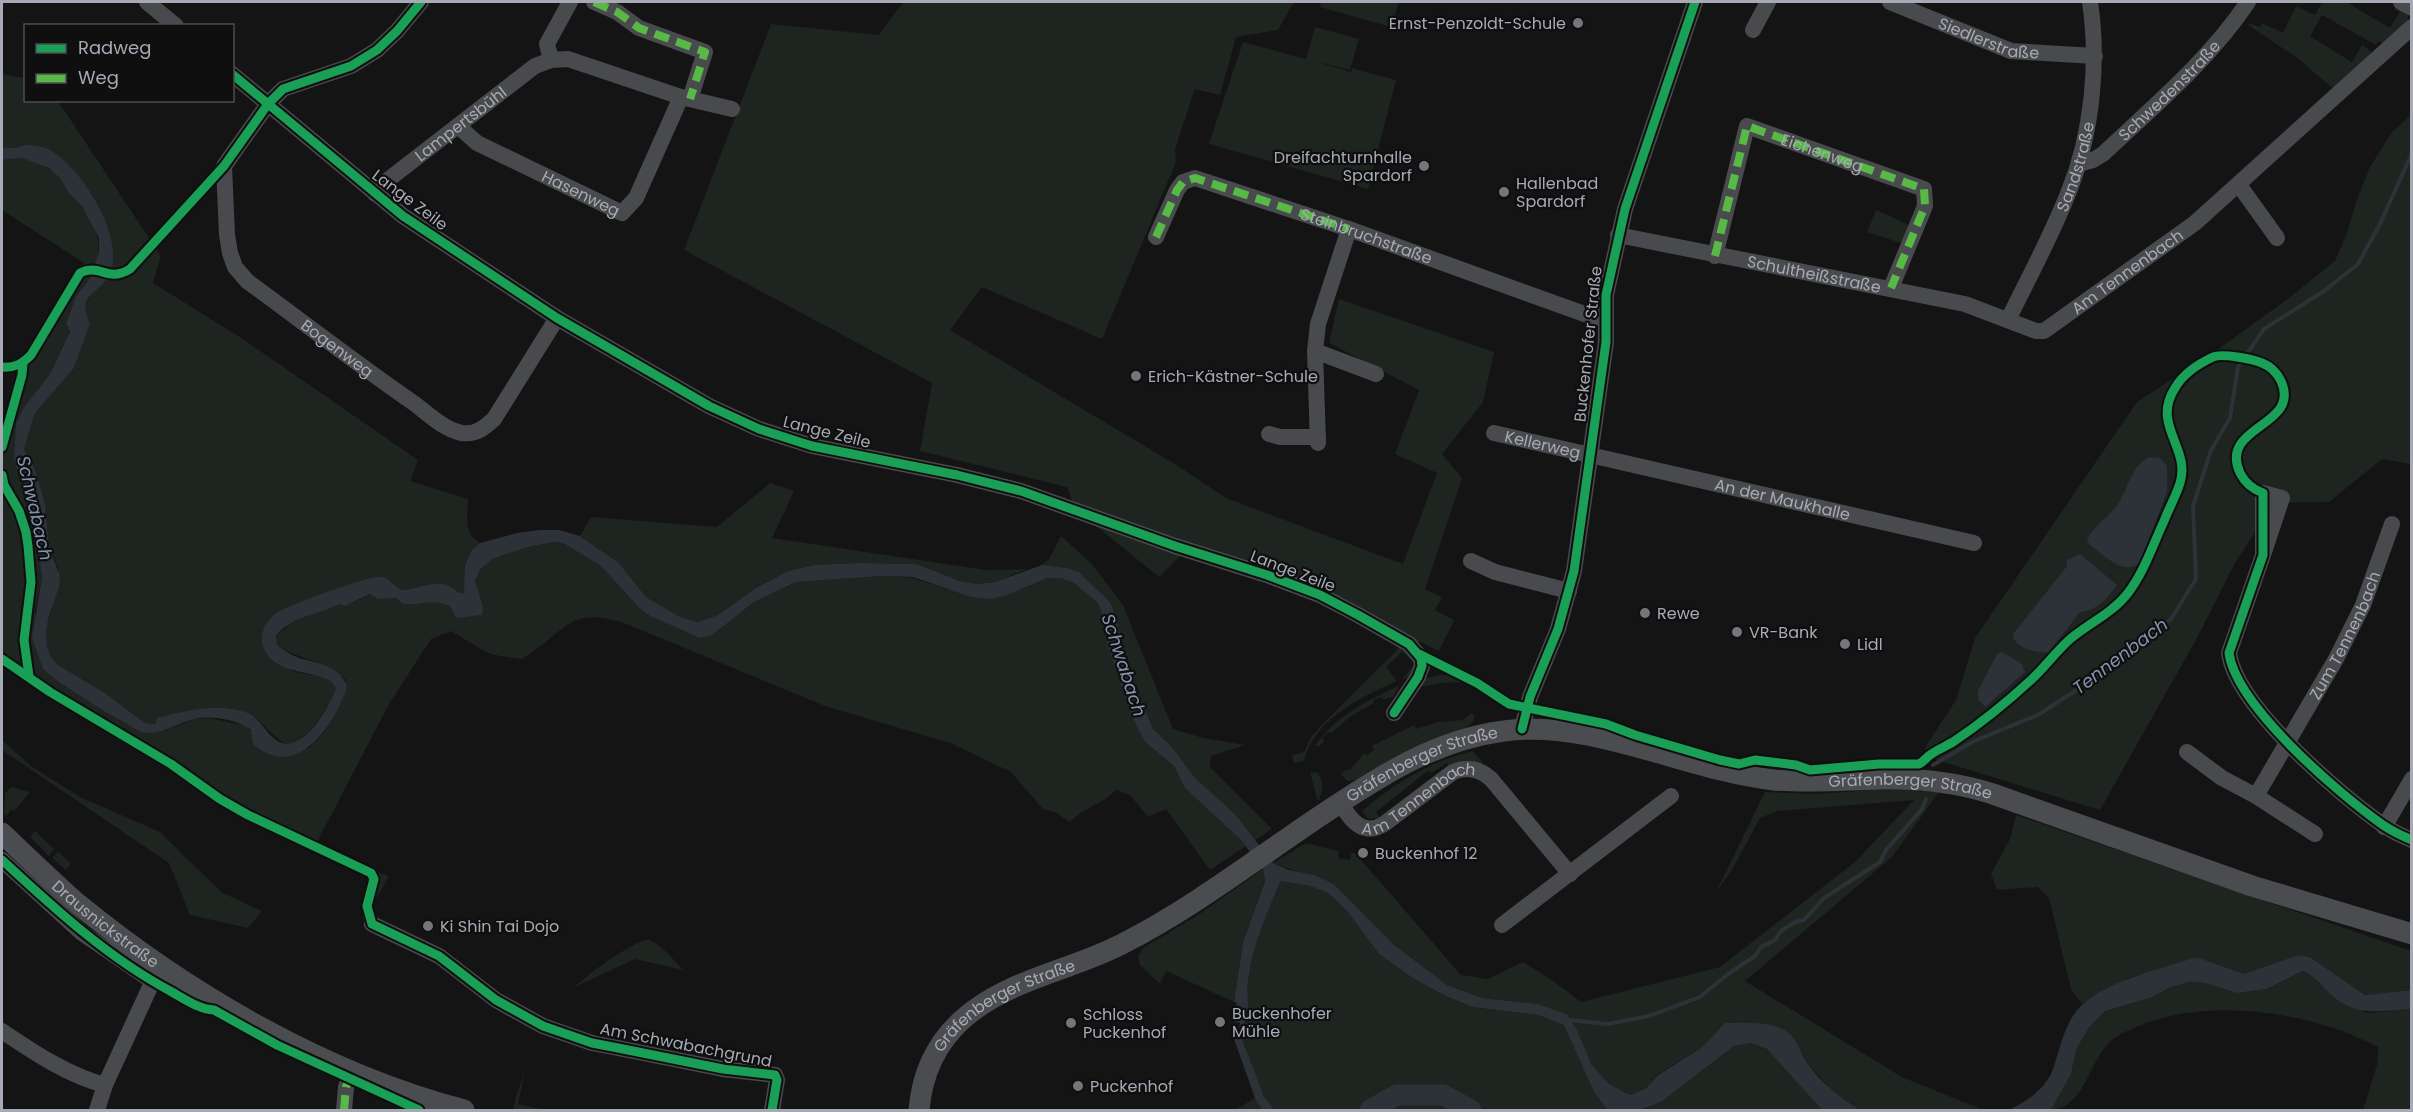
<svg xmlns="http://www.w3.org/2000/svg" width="2413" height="1112" font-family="Poppins,sans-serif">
<rect width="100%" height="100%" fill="#141415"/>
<g fill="#1e241f">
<path d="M903 2H1294L1278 30 1236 37 1220 95 1195 89 1175 149 1176 162 1102 339 982 287 950 330 1175 464 1226 498 1403 564 1437 473 1395 454 1419 390 1329 343 1339 299 1494 352 1483 402 1442 454 1462 478 1425 589 1442 597 1435 610 1454 620 1439 651 1420 642 1401 644 1416 656 1414 675 1402 679 1415 664 1402 652 1386 667 1397 681C1361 697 1314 719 1304 761L1294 763 1292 755 1304 752 1311 737 1318 729 1398 649 1399 644 1325 588 1261 564 1193 543 1159 577 1075 509 1067 487 920 451 932 383 684 250 771 24 879 35Z"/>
<path d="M1321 2H1399L1391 27 1320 7Z"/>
<path d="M2322 2H2346L2390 28 2400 12 2394 9 2396 6 2408 15V20L2383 44 2378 41 2376 45 2322 15 2310 36 2352 62 2362 45 2372 52 2335 90 2296 57 2248 25 2249 23 2260 27 2262 23 2283 33 2296 6 2315 15Z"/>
<path d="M1315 27 1359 39 1350 70 1310 60 1351 72 1352 68 1396 80 1368 189 1209 144 1243 42 1306 59Z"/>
<path d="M2 74 25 78 26 100 58 101 161 256 153 283 240 337 418 460 410 481 468 499C468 516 463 534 480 543 465 556 466 575 464 593H459C441 576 423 589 402 590L391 581 287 608 276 613 262 632C270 643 277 659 288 668 300 678 328 670 336 688 331 703 322 715 312 728 288 758 279 739 258 720 253 715 236 710 228 709 216 707 170 720 155 724L145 723 105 693 58 665 51 657 47 647 46 632 49 615 59 588 58 567 49 547 45 504 35 469 24 449 35 413 74 368 79 352 85 306 91 294 111 273 90 193 25 145 14 148 2 147Z"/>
<path d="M2411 115V464L2382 459 2329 502 2274 503 2235 563 2197 638 2100 810 1924 756 1926 746 1956 700 1975 638 2137 402 2217 350 2289 298 2335 261 2347 233 2357 199 2370 167 2392 132Z"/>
<path d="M22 158C37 163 53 167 62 180 65 186 68 191 72 196 96 222 108 244 90 279 87 285 79 290 76 297 72 305 69 314 66 323L70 330 50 374 25 406 14 462 31 499 42 577 35 613 56 680 97 707 139 731 167 730 195 719 209 718 238 724 247 727 253 733V740L309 748 326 730 346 680C323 659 301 661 277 645L276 636 294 621 309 613 330 609 340 604 352 603 371 594 374 597 434 601 450 605 453 612 477 616 480 598 475 581 480 570 491 560 503 555 532 546 555 542 563 543 601 566 639 608 650 616 700 638 711 636 754 602 796 582 882 576 913 578 949 590 1031 583 1047 578H1060L1074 583 1098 603 1103 617 1105 631 1145 742 1174 766 1184 787 1226 824 1246 846 1210 870 1166 809 1148 817 1130 795 1116 790C1103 804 1083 808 1070 822L1055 812 1043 809 1011 772 950 743 825 706 624 623C567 605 566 633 522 659L494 655 484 651 451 631 431 639 389 704 314 848 219 801 153 754 151 750 53 692 37 679 2 656V438L31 354 84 263 2 210V160Z"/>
<path d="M1876 210 1911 226 1904 244 1867 232Z"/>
<path d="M770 483 794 491 772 538 986 570 1027 569 995 582 977 584 960 581 917 564 859 563 814 565 788 571 756 588 718 615 698 622 680 617 646 597 619 563 580 536 591 517 717 527Z"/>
<path d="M1061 536 1092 564 1123 605 1173 729 1203 738 1245 745 1211 756 1210 767 1272 829 1255 840 1235 814 1195 778 1172 747 1153 730 1131 676 1116 617 1110 602 1079 572 1067 568 1042 565 1049 559Z"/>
<path d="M1439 675H1452L1467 682 1440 683 1415 688 1421 679Z"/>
<path d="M1399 686 1393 697 1383 699 1382 697 1373 700 1374 703 1351 716 1331 733 1328 732 1322 739 1324 741 1320 746H1315C1336 716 1366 701 1399 686Z"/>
<path d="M1472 713 1475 715 1473 722 1467 727 1360 779 1348 781 1341 775 1344 771 1351 769 1364 753 1367 755 1374 750 1372 746 1414 725 1416 729 1438 722 1463 720Z"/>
<path d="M2 740 31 766 80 797 160 832 221 892 262 911 248 928 190 915 169 863 2 750Z"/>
<path d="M1473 751 1482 762 1481 765 1450 767 1447 763 1431 773 1429 770 1376 812 1380 818 1368 819 1362 811C1395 783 1430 761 1473 751Z"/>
<path d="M1310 772 1318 773C1324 782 1323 792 1318 802Z"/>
<path d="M12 787 30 792 14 811 11 810 6 816 4 813 5 793Z"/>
<path d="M1889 789H1918L1920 793 1923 790 1939 792 1892 857 1745 981 1902 1077 1978 1108 1980 1110H1860L1835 1094 1809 1065 1792 1036 1778 1028 1762 1024 1725 1023 1701 1048 1658 1074 1645 1089 1630 1095 1609 1084 1592 1065 1577 1030 1567 1014 1538 1004 1482 998 1447 985 1393 944 1334 884 1273 863 1306 843 1339 851 1338 858 1350 860 1351 853H1355L1461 975 1488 979 1523 962 1552 980 1581 1002 1720 967 1855 862 1914 800 1777 811 1760 818 1732 870 1716 892 1765 792 1815 794Z"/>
<path d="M2016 815 2411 951V990L2365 995 2310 957 2298 955 2244 974 2202 959 2131 977 2082 1004 2071 989 2049 898 2037 887 1997 890 1991 874 2010 839Z"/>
<path d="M35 831 54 849 49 856 30 837Z"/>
<path d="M58 852 71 863 66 870 52 858Z"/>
<path d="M1263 869 1265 880 1243 942 1234 1002 1166 971 1160 984 1140 965 1138 956 1143 948 1201 913Z"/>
<path d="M372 870 389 876 363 922V910L372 879 364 872Z"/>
<path d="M1281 881 1310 886 1328 893 1347 911 1379 954 1414 979 1446 996 1472 1007 1538 1015 1565 1025 1594 1092 1607 1110H1235L1255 1098 1263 1097 1242 1038 1246 1015 1250 1016C1240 974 1263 918 1281 881Z"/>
<path d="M647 939C662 945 672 958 683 970L635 959 573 988C597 968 618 951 647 939Z"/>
<path d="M2303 971 2314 976 2328 992 2367 1013 2411 1009V1110H2363L2377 1065 2378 1047C2312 1012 2209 996 2139 1026 2129 1030 2116 1035 2108 1044 2089 1063 2084 1108 2051 1110L2071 1074 2076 1050 2088 1029 2105 1011 2150 998 2171 987 2189 982 2205 983 2237 993 2266 989Z"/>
<path d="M1751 1043 1767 1049 1822 1110H1640L1661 1102 1734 1046Z"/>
<path d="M525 1070 518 1104 545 1110H516L513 1107Z"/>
</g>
<g fill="#2c3238">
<path d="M25 145C33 145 41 146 48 149 78 164 114 222 113 255 113 260 113 268 110 273 101 294 75 294 90 323L74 368 35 413 24 449 35 469 45 504 49 547 60 576 59 588 49 615 46 632 47 647 51 657 58 665 105 693 145 723 155 724 157 718C186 711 218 702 248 713 262 719 267 738 282 743 305 750 330 706 336 688 326 666 270 681 262 642 260 631 267 621 275 614 283 607 368 576 379 577 390 577 393 585 402 590 424 589 440 575 459 593H464L465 565 472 550 480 543 517 533 540 530H559L580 536 619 563 646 597 680 617 698 622 718 615 756 588 788 571 814 565 859 563 917 564 960 581 977 584 995 582 1042 565 1067 568 1079 572 1110 602 1116 617 1131 676 1153 729 1172 747 1195 778 1235 814 1273 863 1289 870 1314 875 1334 884 1393 944 1447 985 1482 998 1538 1004 1567 1014 1577 1030 1592 1065 1609 1084 1630 1095 1645 1089 1658 1075 1701 1048 1725 1023C1745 1023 1777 1020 1792 1036 1799 1044 1802 1056 1808 1064 1822 1084 1841 1098 1860 1110H1822L1767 1049 1751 1043 1734 1046 1661 1102 1640 1110H1607L1594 1092 1564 1025 1538 1015 1472 1007 1446 996 1414 979 1379 954 1347 911 1328 893 1310 886 1281 881C1265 915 1238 979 1251 1016H1246L1242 1039 1264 1097 1272 1107V1110H1262L1255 1098 1234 1039 1238 1037 1240 1023 1234 1022 1237 1003 1234 1002 1243 942 1265 881 1263 869 1240 839 1184 787 1174 766 1145 742 1131 714 1108 646 1103 617 1098 603 1074 583 1060 578H1047L1004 596 990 599 971 597 913 577 882 576 796 582 754 602 711 636 700 638 650 616 639 608 601 566 563 543 555 542 532 546 503 555 491 560 480 570 475 581 483 607 482 615 456 618 450 606C431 598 421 606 403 604L396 598 378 599 370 594 345 606 340 604C317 616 294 614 276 636L277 645C284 650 291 655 299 658 316 663 342 666 347 687 335 724 297 783 253 744L251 730C237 720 212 715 195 719 176 723 159 738 139 731L97 707 56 680 43 669 32 638 42 577 31 499 14 462 16 423 25 406 50 374 70 331 66 323 76 296 89 280 99 252V238L83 208 69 193 60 178 49 168 22 158 2 160V147L14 148Z"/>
<path d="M2149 457 2160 458 2167 466V492L2140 563C2123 576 2104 555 2089 544L2087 539C2092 528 2110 516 2118 504 2129 487 2130 468 2149 457Z"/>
<path d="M2080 554 2117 585C2106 599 2098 610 2080 612L2048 653C2033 650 2023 652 2013 638L2014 633 2067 566V560Z"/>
<path d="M2002 652 2022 664 2025 672 1985 707 1978 699V691L1997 654Z"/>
<path d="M2298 955 2310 957 2365 995 2411 990V1009C2378 1011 2355 1018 2328 992 2319 983 2315 976 2303 971L2266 989 2237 993 2205 983 2189 982 2171 987 2150 998 2105 1011 2088 1029 2076 1050 2071 1074 2051 1110H2009C2028 1101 2048 1087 2054 1066 2061 1046 2065 1020 2083 1004 2110 980 2158 970 2193 958L2202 959 2244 974Z"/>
</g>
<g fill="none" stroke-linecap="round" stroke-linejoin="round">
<g stroke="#2c3238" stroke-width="4">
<path d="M1933 765 1974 741 2038 715 2095 678 2171 619 2196 579 2193 506 2211 450 2230 418 2238 367 2264 329 2324 291 2358 264 2380 224 2412 153"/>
<path d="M1569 1020 1608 1024 1649 1016 1700 997 1728 974 1755 956 1761 947 1775 940 1781 931 1795 922 1804 920 1824 898 1880 862 1886 850 1922 809 1926 799"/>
</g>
<path stroke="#2c3238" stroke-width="21" d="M1370 1110 1397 1095H1443L1471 1110"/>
<g stroke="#494a4d" stroke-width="16">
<path d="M147 2 176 26"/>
<path id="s1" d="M421 2 397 31 377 50 351 66 283 89 268 104 224 166 227 235 230 253 235 267 247 281C303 322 358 365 415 404 428 414 445 430 462 433 476 435 484 428 494 419L557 318"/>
<path d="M594 2 617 12 639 28 705 52 690 99"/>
<path id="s2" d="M1890 2 2011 51 2095 56"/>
<path d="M2401 2 2412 8"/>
<path d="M1753 30 1768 2"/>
<path d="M551 60 547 44 570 2"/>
<path d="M232 74 403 216 557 318 709 406 759 429 812 446 957 475 1021 491 1175 546 1267 575 1320 595 1358 615 1409 644 1421 658 1422 666 1418 677 1394 713"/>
<path id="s3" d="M458 126 477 143 622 213 636 198 681 97"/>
<path id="s4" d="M2079 164 2093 160 2103 154C2154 106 2209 60 2248 2"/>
<path d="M2239 185 2277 238"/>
<path id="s5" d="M375 194 389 179 535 66 551 60 568 59 681 97 732 109"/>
<path id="s6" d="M1618 235 1965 304 2036 331H2044L2195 223 2412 27"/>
<path id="s7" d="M1156 237 1177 190 1183 182 1195 178 1349 229 1590 316 1606 319"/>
<path id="s8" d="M1715 256 1747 126 1924 189 1925 206 1891 288"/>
<path id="s9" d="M2008 320C2029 277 2052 235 2069 191 2092 134 2099 62 2090 2"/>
<path d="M1315 351 1376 374"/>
<path id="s10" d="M1494 433 1974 543"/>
<path d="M1269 434 1280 437H1318"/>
<path d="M1318 443 1315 351 1318 324 1349 229"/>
<path d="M2263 555 2282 498 2263 493V555L2229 653C2236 706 2340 795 2383 825 2392 831 2402 836 2412 840"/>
<path d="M1471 561 1495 572 1569 591"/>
<path d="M1522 729 1530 697 1558 629 1574 571 1606 342V295L1625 209 1695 2"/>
<path id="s11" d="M2187 752 2222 778 2256 796 2336 659 2363 605 2392 524"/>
<path d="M2256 796 2315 834"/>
<path id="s12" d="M1340 802C1350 820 1363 837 1384 824L1453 772C1467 766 1480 769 1491 779L1570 874"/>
<path d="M2384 827 2412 779"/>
<path d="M2 860 82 933 152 981"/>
<path d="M372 924 439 956 496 1000 543 1026 592 1043 618 1048 723 1069 775 1075 777 1080 772 1110"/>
<path d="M1502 925 1671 796"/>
<path d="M2 1031C33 1052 69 1076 105 1085"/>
<path d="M97 1110 105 1085 156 974"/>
<path d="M344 1110 346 1087 352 1071"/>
</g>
<g stroke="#4b4c4f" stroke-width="21">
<path id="s13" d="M2 833C27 857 52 881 78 904 188 994 326 1074 464 1110"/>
<path id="s14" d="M919 1110C922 1074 935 1044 963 1019 1008 979 1070 971 1122 944 1193 908 1257 858 1323 814 1380 776 1435 740 1504 731 1593 719 1685 770 1774 780 1809 783 1843 780 1878 779 1917 778 1955 782 1993 794L2252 886 2412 934"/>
</g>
<g stroke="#58b947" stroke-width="8" stroke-dasharray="15 8" stroke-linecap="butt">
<path d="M594 2 617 12 639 28 705 52 690 99"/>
<path d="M1156 237 1177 190 1183 182 1195 178 1349 229"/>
<path d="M1715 256 1747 126 1924 189 1925 206 1891 288"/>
<path d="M344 1110 346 1087 351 1073"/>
</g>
<g stroke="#0f0f10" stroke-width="13">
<g id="cycleway">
<path d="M232 74 403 216 557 318 709 406 759 429 812 446 957 475 1021 491 1175 546 1267 575 1320 595 1358 615 1409 644 1421 658 1422 666 1418 677 1394 713"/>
<path d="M2 367C15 368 22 364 31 355L80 273C100 263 108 283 130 269L224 166 268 104 283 89 351 66 377 50 397 31 421 2"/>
<path d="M2 447 22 375 23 363"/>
<path d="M2 475 4 485 19 511 26 532 28 546 31 582 24 640 29 676"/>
<path d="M1419 654 1477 683 1509 704 1606 724 1635 735 1720 760 1739 764 1755 760 1796 765 1810 770 1879 764H1919C1925 761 1927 756 1933 753 1939 749 1946 746 1953 742 1980 724 2006 703 2031 680 2044 668 2055 653 2068 641 2087 624 2112 614 2128 593 2144 572 2153 545 2164 521 2169 508 2176 496 2180 483 2191 448 2151 425 2175 388 2183 374 2198 364 2213 357 2222 353 2252 359 2262 363 2270 366 2277 373 2281 381 2302 427 2218 425 2240 473 2245 483 2252 489 2263 493V555L2229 653C2236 706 2340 795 2383 825 2392 831 2402 836 2412 840"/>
<path d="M2 659 50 692 171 764 220 799 248 815 371 873 374 879 367 906 372 924 439 956 496 1000 543 1026 592 1043 618 1048 723 1069 775 1075 777 1080 772 1110"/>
<path d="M1522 729 1530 697 1558 629 1574 571 1606 342V295L1625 209 1695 2"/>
<path d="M2 860C55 909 108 958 172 992 186 1000 199 1009 214 1010L277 1045 419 1110"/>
</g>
</g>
<use href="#cycleway" stroke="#1a9f57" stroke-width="9"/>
</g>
<g fill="#74767c" stroke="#0f0f10" stroke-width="2">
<circle cx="1578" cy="23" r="6"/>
<circle cx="1424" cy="166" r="6"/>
<circle cx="1504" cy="192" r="6"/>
<circle cx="1136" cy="376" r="6"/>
<circle cx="1645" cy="613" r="6"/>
<circle cx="1737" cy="632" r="6"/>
<circle cx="1845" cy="644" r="6"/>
<circle cx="1363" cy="853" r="6"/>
<circle cx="428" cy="926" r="6"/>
<circle cx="1220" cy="1022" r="6"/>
<circle cx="1071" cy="1023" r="6"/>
<circle cx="1078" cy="1086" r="6"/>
</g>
<g text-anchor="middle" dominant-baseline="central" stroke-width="4.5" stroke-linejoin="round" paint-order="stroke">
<g font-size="16" fill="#a7aab4" stroke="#0f0f10" text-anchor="start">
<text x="1566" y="23" text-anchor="end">Ernst-Penzoldt-Schule</text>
<text x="1412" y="157" text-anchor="end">Dreifachturnhalle<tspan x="1412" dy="18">Spardorf</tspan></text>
<text x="1516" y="183">Hallenbad<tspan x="1516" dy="18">Spardorf</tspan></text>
<text x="1148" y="376">Erich-Kästner-Schule</text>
<text x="1657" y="613">Rewe</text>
<text x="1749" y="632">VR-Bank</text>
<text x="1857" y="644">Lidl</text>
<text x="1375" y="853">Buckenhof 12</text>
<text x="440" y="926">Ki Shin Tai Dojo</text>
<text x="1232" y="1013">Buckenhofer<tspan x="1232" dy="18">Mühle</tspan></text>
<text x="1083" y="1014">Schloss<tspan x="1083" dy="18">Puckenhof</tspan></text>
<text x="1090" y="1086">Puckenhof</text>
</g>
<g font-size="16" fill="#a7aab4" stroke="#0f0f10">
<text stroke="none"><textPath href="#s2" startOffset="106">Siedlerstraße</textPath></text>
<text stroke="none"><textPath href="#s4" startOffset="118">Schwedenstraße</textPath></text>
<text stroke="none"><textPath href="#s5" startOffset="111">Lampertsbühl</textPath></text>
<text stroke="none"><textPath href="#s8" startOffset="214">Eichenweg</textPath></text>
<text stroke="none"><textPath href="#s9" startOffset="168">Sandstraße</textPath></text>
<text stroke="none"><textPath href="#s3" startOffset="141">Hasenweg</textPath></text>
<text transform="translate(410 200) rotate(37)">Lange Zeile</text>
<text stroke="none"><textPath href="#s7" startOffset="255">Steinbruchstraße</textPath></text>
<text stroke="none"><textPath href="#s6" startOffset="540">Am Tennenbach</textPath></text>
<text stroke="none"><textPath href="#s6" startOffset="200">Schultheißstraße</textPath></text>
<text transform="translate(1588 344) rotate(-84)">Buckenhofer Straße</text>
<text stroke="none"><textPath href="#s1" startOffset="498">Bogenweg</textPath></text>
<text transform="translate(827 432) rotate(14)">Lange Zeile</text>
<text stroke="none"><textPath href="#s10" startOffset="50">Kellerweg</textPath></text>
<text stroke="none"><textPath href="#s10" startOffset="296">An der Maukhalle</textPath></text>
<text transform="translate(1293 571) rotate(21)">Lange Zeile</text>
<text stroke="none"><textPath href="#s11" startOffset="266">Zum Tennenbach</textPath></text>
<text stroke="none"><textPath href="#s14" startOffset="632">Gräfenberger Straße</textPath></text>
<text stroke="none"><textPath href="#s14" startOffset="1134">Gräfenberger Straße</textPath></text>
<text stroke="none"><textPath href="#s12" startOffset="100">Am Tennenbach</textPath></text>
<text stroke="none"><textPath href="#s13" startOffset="138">Drausnickstraße</textPath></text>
<text stroke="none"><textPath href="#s14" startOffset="146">Gräfenberger Straße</textPath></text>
<text transform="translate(686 1045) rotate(11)">Am Schwabachgrund</text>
</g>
<g font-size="18" font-style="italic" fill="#8195ac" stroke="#0f0f10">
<text transform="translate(35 508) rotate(77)">Schwabach</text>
<text transform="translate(2120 656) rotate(-37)">Tennenbach</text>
<text transform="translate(1124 665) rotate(72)">Schwabach</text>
</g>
</g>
<rect width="2413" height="1112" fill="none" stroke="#a7aab4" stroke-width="6"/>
<rect x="24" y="24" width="210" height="78" fill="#0f0f10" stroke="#4c4d52" stroke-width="1.5"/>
<rect x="36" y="44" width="30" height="9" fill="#1a9f57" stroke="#4c4d52" stroke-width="1.5"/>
<text x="78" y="54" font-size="18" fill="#a7aab4">Radweg</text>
<rect x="36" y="74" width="30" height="9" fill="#58b947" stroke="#4c4d52" stroke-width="1.5"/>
<text x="78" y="84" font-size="18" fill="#a7aab4">Weg</text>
</svg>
